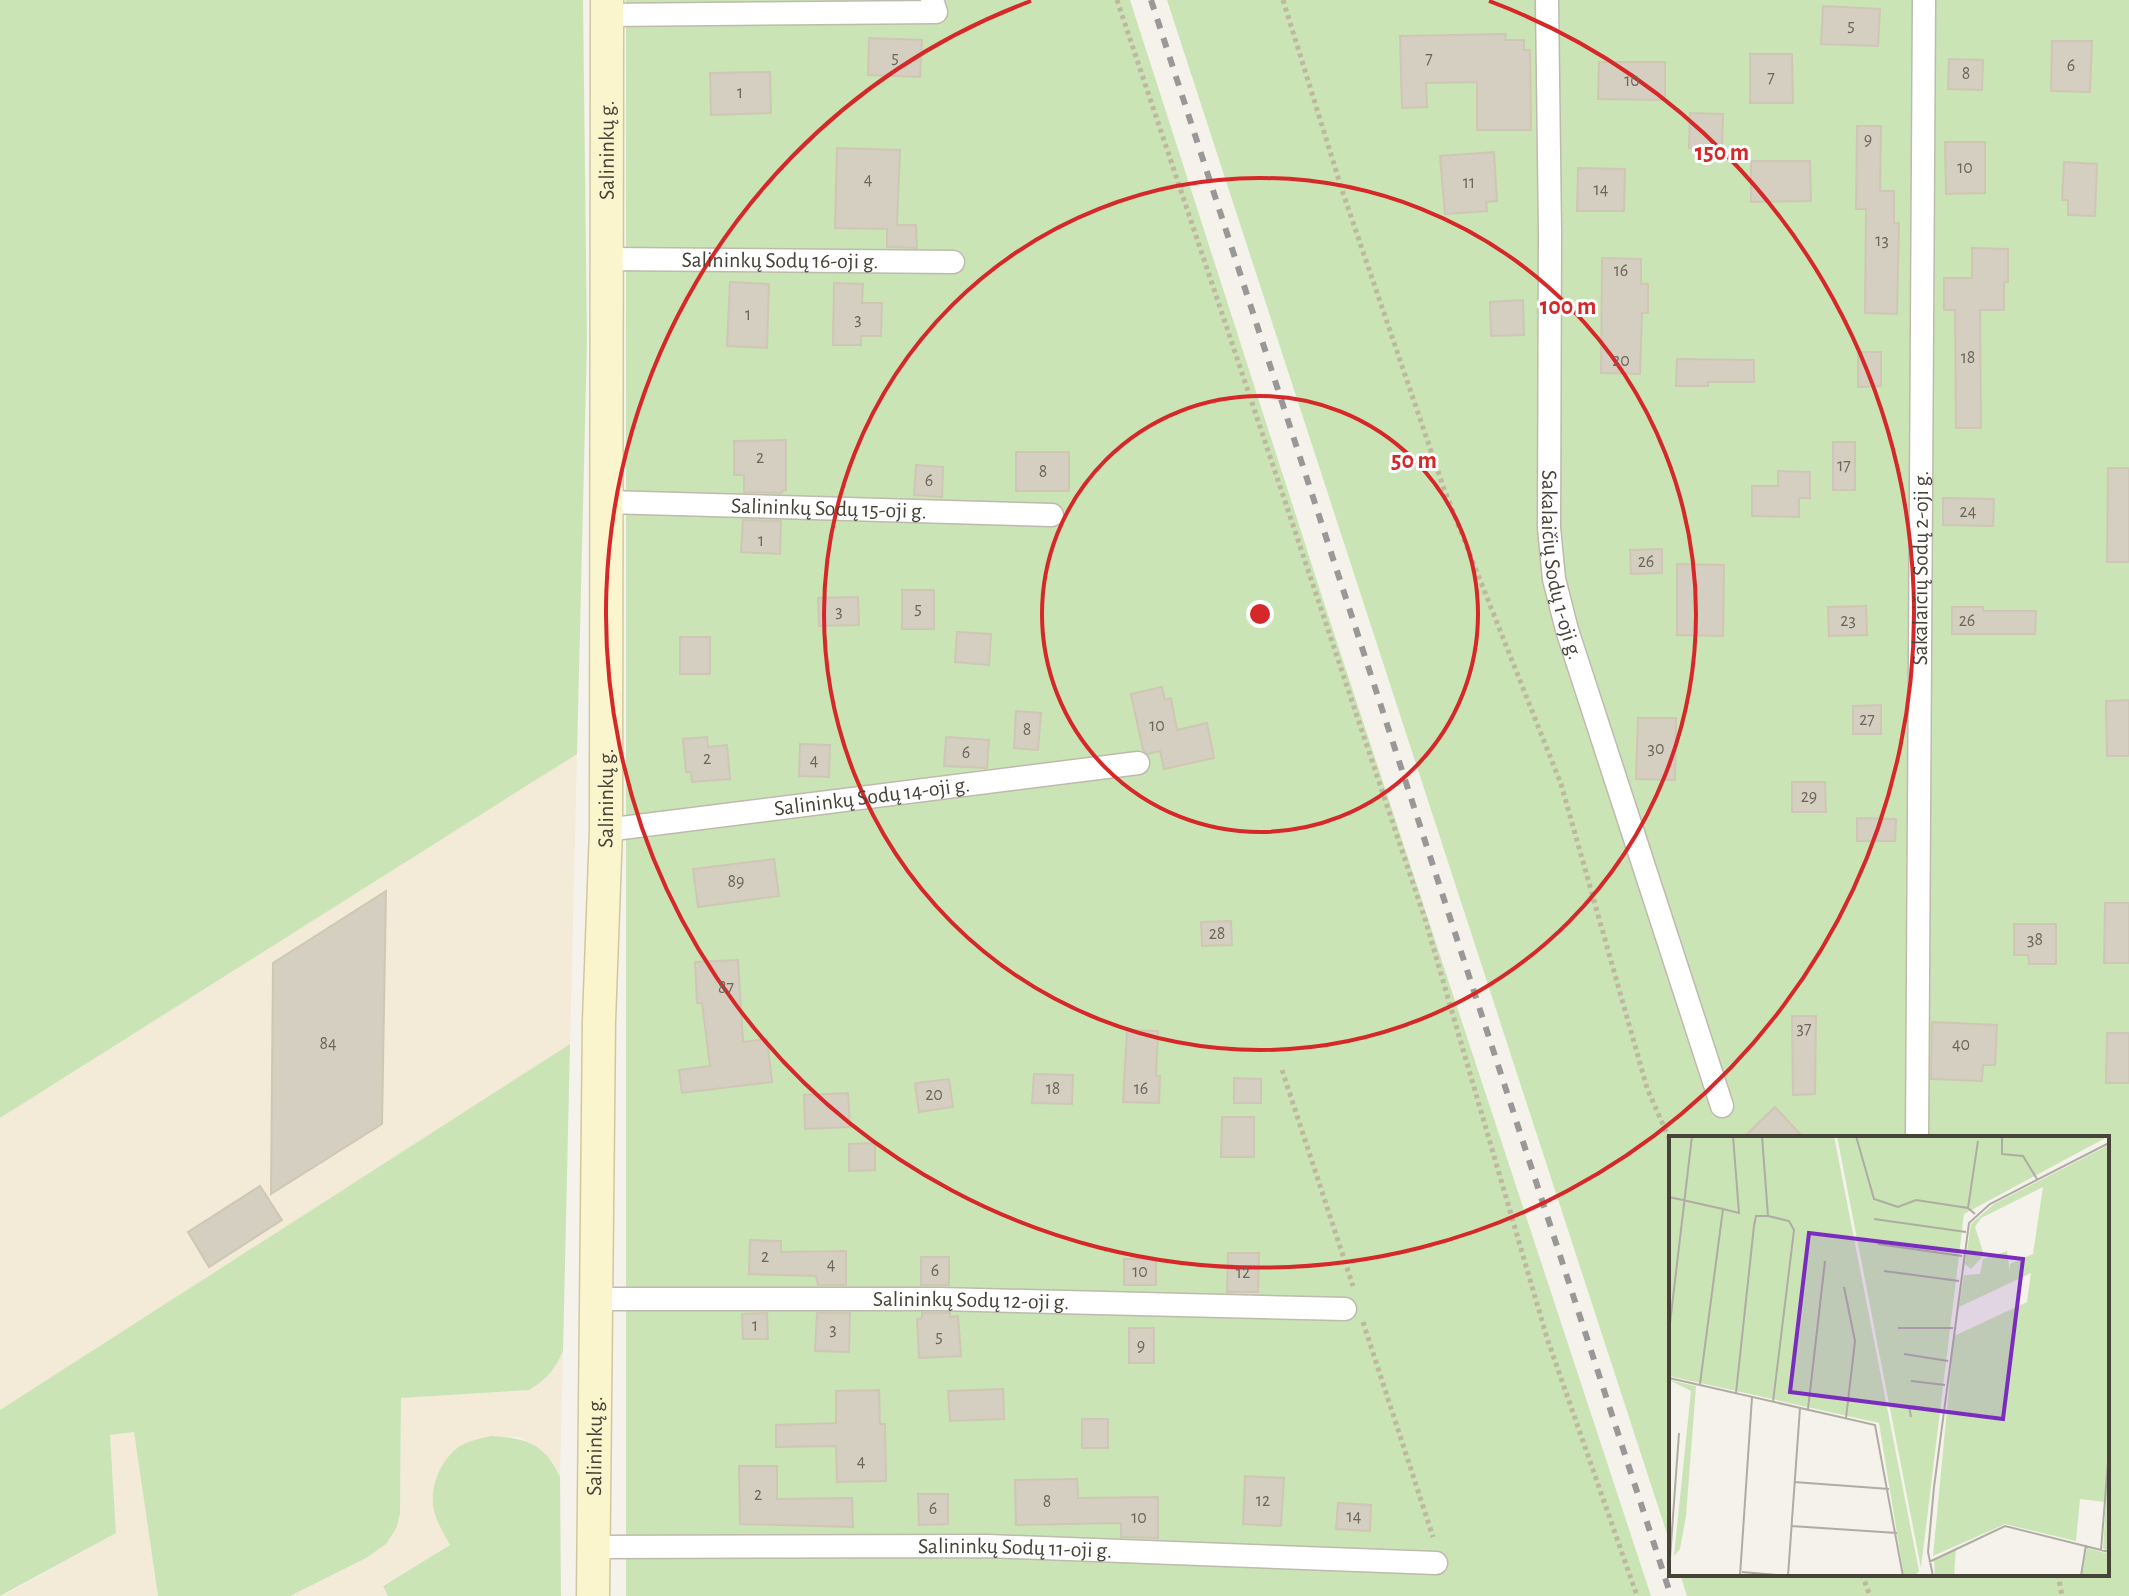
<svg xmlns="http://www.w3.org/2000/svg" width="2129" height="1596" font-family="'Alegreya Sans',sans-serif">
<rect width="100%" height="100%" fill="#f4f2ea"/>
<g fill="#f3ebd7">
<path d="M577 754 570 1044 0 1410V1118Z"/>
<path d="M563 1351 560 1477 552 1461 539 1447 518 1437 491 1436 435 1515 450 1545 383 1585 388 1596H290L366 1558 397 1528 400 1513 401 1398 528 1390 555 1368Z"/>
<path d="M134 1432 158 1596H3L116 1533 110 1435Z"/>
</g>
<g fill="#cae4b6">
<path d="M0 0H583L587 341 577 754 0 1118Z"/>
<path d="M626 0H1130L1327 612 1651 1596H626Z"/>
<path d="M1167 0H2129V1596H1687L1680 1574H2107V1138H1671V1546Z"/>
<path d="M570 1044 563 1351C555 1370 546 1380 529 1390L401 1398 400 1513 397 1527 386 1544 366 1558 290 1596H158L134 1432 110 1435 116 1533 0 1596V1410Z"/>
<path d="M491 1436C526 1438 545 1443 560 1477L561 1596H388L383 1586 450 1545C445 1536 439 1526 436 1517 427 1494 438 1464 456 1449 466 1441 479 1439 491 1436Z"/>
</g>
<g fill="#d4cfc0" stroke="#cfc7b4" stroke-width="2">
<path d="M1823 6 1880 9 1878 46 1821 44Z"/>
<path d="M1506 34 1505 40H1524V50H1530L1531 130H1477V82L1426 83 1427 107 1402 108 1400 36Z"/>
<path d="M869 38 922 40 920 77 868 75Z"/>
<path d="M2052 41H2092L2090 92 2051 91Z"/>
<path d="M1750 54H1792L1793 103H1750Z"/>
<path d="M1949 59 1983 60 1982 90 1948 89Z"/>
<path d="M1599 62H1665V100L1598 99Z"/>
<path d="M770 72 771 113 711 115 710 73Z"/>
<path d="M1690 113 1723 114 1722 149 1689 148Z"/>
<path d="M1857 126H1881L1880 191H1894V223H1899L1897 314 1865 313 1866 209H1856Z"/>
<path d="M1945 142H1985V193L1946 194Z"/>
<path d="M837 148 900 150 897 225H916L917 248 887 247V229L835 228Z"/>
<path d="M1494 152 1497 201 1486 202 1487 211 1445 214 1440 156Z"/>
<path d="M1751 161H1810L1811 201 1751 202Z"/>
<path d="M2064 162 2097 164 2095 216 2068 215V200H2062Z"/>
<path d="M1578 168 1625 169 1624 211H1577Z"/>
<path d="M1972 248 2008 249V282H2004V310H1980L1981 428H1956L1955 310H1944V278H1972Z"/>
<path d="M1602 258 1641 259V284H1648V313H1642L1640 374 1601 373Z"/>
<path d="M730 282 769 284 767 348 727 346Z"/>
<path d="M834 283 863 284 862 303H882L881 336H861V345H833Z"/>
<path d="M1523 300 1524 335 1491 336 1490 302Z"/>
<path d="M1858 352H1881V386L1858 387Z"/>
<path d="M1677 359 1754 360V382H1708V386H1676Z"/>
<path d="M786 440V490H783L782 493 744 492V475H734V441Z"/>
<rect x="1833" y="442" width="22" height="48"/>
<rect x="1016" y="452" width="53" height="39"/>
<path d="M916 465 943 467 942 497 914 495Z"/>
<path d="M2108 468H2129V562H2107Z"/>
<path d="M1778 471 1810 472V498H1799V517L1752 516V486H1778Z"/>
<path d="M1943 498 1994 499 1993 526 1943 525Z"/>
<path d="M743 520 781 521 780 554 741 552Z"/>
<path d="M1662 549V573L1631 574 1630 550Z"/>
<path d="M1677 564 1724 565 1723 636 1677 635Z"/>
<rect x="902" y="590" width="32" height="39"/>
<path d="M858 597 859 625 819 626 818 598Z"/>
<path d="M1866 606 1867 635 1829 636 1828 607Z"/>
<path d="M1952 607H1983V611H2036L2035 634H1952Z"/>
<path d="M957 632 991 634 989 665 955 662Z"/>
<rect x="680" y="637" width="30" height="37"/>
<path d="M1162 687 1165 700 1171 698 1177 730 1207 723 1214 758 1164 769 1160 751 1148 754 1143 750 1131 694Z"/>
<path d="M2129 700V756H2107L2106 701Z"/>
<path d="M1881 705V734H1853V706Z"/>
<path d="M1016 711 1041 713 1038 750 1014 748Z"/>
<path d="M1638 718H1676L1675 780 1636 779Z"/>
<path d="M707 737 708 747 727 745 730 779 692 782 691 772H686L683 739Z"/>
<path d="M946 737 989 740 987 768 944 766Z"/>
<path d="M800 744 830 745 829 777 799 776Z"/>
<path d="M1792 782H1825L1826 812H1792Z"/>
<path d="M1857 818 1896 819 1895 841H1857Z"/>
<path d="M774 859 779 896 698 907 693 869Z"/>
<path d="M386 891 382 1124 271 1194 273 963Z"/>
<path d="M2105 903H2129V963H2104Z"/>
<path d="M1231 921 1232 945 1202 946 1201 922Z"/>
<path d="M2014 924H2056V964H2029L2028 955H2014Z"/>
<path d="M738 960 743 1042 767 1039 772 1082 682 1093 679 1070 710 1066 702 1003H697L695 962Z"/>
<path d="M1792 1016H1816L1815 1094 1793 1095Z"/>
<path d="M1932 1022 1997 1025 1995 1065H1983L1982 1081 1931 1079Z"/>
<path d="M1127 1030 1158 1031 1156 1076H1160L1159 1103 1123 1102Z"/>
<path d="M2107 1033H2129V1083H2106Z"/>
<path d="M1034 1074 1073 1075 1072 1104 1032 1103Z"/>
<path d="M1234 1078 1261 1079V1103H1234Z"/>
<path d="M949 1079 953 1107 919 1112 915 1083Z"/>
<path d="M848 1093 850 1127 805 1129 804 1095Z"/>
<path d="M1775 1107 1804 1138H1743Z"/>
<path d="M1222 1117H1254V1157H1221Z"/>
<path d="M875 1143V1170L849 1171V1144Z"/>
<path d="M260 1186 282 1220 209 1267 188 1232Z"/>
<path d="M750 1240 781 1241V1252L846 1251V1285H818L816 1276 749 1274Z"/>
<path d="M1228 1253H1259L1258 1292H1227Z"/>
<rect x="921" y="1257" width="28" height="28"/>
<rect x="1124" y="1259" width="32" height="26"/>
<path d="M767 1313 768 1339H743L742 1314Z"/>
<path d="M817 1313H850L849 1352 815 1351Z"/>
<path d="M922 1313H950V1317L958 1316 961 1356 919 1358 917 1319 922 1318Z"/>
<rect x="1129" y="1328" width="25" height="35"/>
<path d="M1003 1389 1004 1419 950 1421 948 1391Z"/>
<path d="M879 1390 880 1424H885L886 1481 837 1482 836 1446 776 1447V1425L836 1423V1391Z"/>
<rect x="1082" y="1419" width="26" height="29"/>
<path d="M739 1466H777V1499L852 1498 853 1527 740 1524Z"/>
<path d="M1245 1476 1284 1478 1281 1526 1243 1524Z"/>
<path d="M1077 1479 1078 1498 1158 1497V1538L1121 1537V1523L1016 1525 1015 1480Z"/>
<path d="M918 1494H948V1524L919 1525Z"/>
<path d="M1338 1503 1371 1505 1370 1531 1336 1529Z"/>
</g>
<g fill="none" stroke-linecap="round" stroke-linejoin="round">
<g stroke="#bebaad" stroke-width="25">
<g id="minor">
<path id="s1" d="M1547 0 1550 232 1549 528 1554 579 1567 630 1722 1106"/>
<path d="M607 15 936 12 932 0"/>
<path id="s2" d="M608 259 953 262"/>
<path id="s3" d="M607 502 1052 515"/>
<path id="s4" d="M606 830 1138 763"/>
<path id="s5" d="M1917 1138 1924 0"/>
<path id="s6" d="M597 1299H940L1345 1309"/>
<path id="s7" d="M595 1547 987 1546 1436 1563"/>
</g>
</g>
<g stroke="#d0c89d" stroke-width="35">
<g id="secondary">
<path id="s8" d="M593 1596 599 1021 606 830 607 0"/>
</g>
</g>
<g stroke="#bfb79f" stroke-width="5" stroke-dasharray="4 4" stroke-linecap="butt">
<path d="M1117 0 1425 919 1547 1338 1637 1596"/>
<path d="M1283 0 1343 193 1444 489 1561 784 1647 1088 1671 1143"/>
<path d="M1282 1070 1353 1286"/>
<path d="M1363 1322 1433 1537"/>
<path d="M1862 1574 1870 1596"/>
<path d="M2058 1574 2062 1596"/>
</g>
<use href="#minor" stroke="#fff" stroke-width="22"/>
<use href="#secondary" stroke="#fbf5cd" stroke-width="32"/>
<path stroke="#989898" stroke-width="6" stroke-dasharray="10 10" stroke-linecap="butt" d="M1151 0 1671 1596"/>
</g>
<g fill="none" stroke="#d62828" stroke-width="4">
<circle cx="1260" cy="614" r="218"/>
<circle cx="1260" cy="614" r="436"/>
<path d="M1489 1A654 654 0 1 1 1031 1"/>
</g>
<g text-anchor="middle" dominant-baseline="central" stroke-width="6" stroke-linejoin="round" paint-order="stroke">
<g font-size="18" fill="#6a665a">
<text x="1851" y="26">5</text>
<text x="895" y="58">5</text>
<text x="1429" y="59">7</text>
<text x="2071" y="66">6</text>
<text x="1966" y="74">8</text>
<text x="1771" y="78">7</text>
<text x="1632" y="81">10</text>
<text x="740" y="93">1</text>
<text x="1868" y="140">9</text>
<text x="1965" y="168">10</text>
<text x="868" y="180">4</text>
<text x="1469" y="183">11</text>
<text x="1601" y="190">14</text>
<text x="1882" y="241">13</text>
<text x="1621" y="271">16</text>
<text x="748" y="315">1</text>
<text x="858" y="320">3</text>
<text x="1968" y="358">18</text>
<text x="1621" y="361">20</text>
<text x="760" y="458">2</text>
<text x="1844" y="466">17</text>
<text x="1043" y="472">8</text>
<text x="929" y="481">6</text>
<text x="1968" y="512">24</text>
<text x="761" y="541">1</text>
<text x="1646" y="562">26</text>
<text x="918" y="609">5</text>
<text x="839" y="612">3</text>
<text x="1848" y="621">23</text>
<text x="1967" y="621">26</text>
<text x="1867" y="720">27</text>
<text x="1157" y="726">10</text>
<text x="1027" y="730">8</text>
<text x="1656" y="749">30</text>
<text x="966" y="753">6</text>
<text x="707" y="759">2</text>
<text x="814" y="761">4</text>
<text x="1809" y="797">29</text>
<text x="736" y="882">89</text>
<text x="1217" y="934">28</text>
<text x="2035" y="940">38</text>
<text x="726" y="988">87</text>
<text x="1804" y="1029">37</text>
<text x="328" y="1044">84</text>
<text x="1961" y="1045">40</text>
<text x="1053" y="1089">18</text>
<text x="1141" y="1089">16</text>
<text x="934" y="1095">20</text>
<text x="765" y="1257">2</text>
<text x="831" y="1265">4</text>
<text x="935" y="1271">6</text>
<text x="1140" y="1272">10</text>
<text x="1243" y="1273">12</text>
<text x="755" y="1326">1</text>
<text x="833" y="1330">3</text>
<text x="939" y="1337">5</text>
<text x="1141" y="1346">9</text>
<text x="861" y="1462">4</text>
<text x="758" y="1495">2</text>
<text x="1263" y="1501">12</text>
<text x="1047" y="1502">8</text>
<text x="933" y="1509">6</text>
<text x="1354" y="1517">14</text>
<text x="1139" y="1518">10</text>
</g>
<g font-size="22" fill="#474338" stroke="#fff">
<text stroke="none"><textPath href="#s8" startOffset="1446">Salininkų g.</textPath></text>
<text stroke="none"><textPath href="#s2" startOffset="172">Salininkų Sodų 16-oji g.</textPath></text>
<text stroke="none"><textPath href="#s3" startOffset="222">Salininkų Sodų 15-oji g.</textPath></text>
<text stroke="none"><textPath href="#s1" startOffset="566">Sakalaičių Sodų 1-oji g.</textPath></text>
<text stroke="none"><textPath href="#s5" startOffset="570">Sakalaičių Sodų 2-oji g.</textPath></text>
<text stroke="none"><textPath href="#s4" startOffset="268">Salininkų Sodų 14-oji g.</textPath></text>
<text stroke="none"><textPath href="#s8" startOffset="798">Salininkų g.</textPath></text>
<text stroke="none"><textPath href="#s6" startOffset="374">Salininkų Sodų 12-oji g.</textPath></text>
<text stroke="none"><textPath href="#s8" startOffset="150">Salininkų g.</textPath></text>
<text stroke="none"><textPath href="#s7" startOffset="420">Salininkų Sodų 11-oji g.</textPath></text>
</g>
</g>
<g transform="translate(1669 1136)">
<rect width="440" height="440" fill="#f4f2ea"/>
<path d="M0 0H165L250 435 245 440H235L210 287 0 240ZM168 0H440L295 78 252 432ZM440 9V415L434 413 437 366 411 363 407 405 336 388 264 420 285 200 358 166 362 137 290 171 295 139 311 138 314 123 338 115 341 137V128L364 118 374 51 312 82 306 91 315 119 302 133 296 128 302 88 325 68ZM0 244 27 250 17 380 11 413 5 420 22 255ZM287 412 285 440H266L265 424ZM418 412 440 418V440H413Z" fill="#cae4b6"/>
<path fill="none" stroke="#afaca3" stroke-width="2" d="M187 0 205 63 229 71 247 64 299 72 306 78M333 0V18L354 20 368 43M0 61 54 73M299 72 309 5M99 80 120 85 125 94 104 266M205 83 297 96M209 108 293 120M215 135 290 145M175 151 186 205 177 282M229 192H284M0 196 23 0M235 218 279 225M0 242 206 289 234 440M242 245 276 249M31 248 54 73 70 77 64 0M67 257 85 90 87 80H99L93 0M139 273 156 125M242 281 240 270 273 274M125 346 220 353M122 390 228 397M432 414 440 314M260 426 336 390 440 416M0 436 10 297M73 436 118 440M71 440 83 261M119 440 131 272M264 440 259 416 265 351 300 87 321 68 440 7M412 440 417 409"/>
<path fill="#7b2cbf" fill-opacity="0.15" stroke="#7b2cbf" stroke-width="4" d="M140 97 354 123 334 283 121 256Z"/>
<rect width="440" height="440" fill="none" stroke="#474338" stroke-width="4"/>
</g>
<circle cx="1260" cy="614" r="12" fill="#d62828" stroke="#fff" stroke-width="4"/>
<g font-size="24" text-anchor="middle" font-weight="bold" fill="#d62828" stroke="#fff" stroke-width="6" stroke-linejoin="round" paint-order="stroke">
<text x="1722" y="160">150 m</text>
<text x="1568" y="314">100 m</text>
<text x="1414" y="468">50 m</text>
</g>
</svg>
